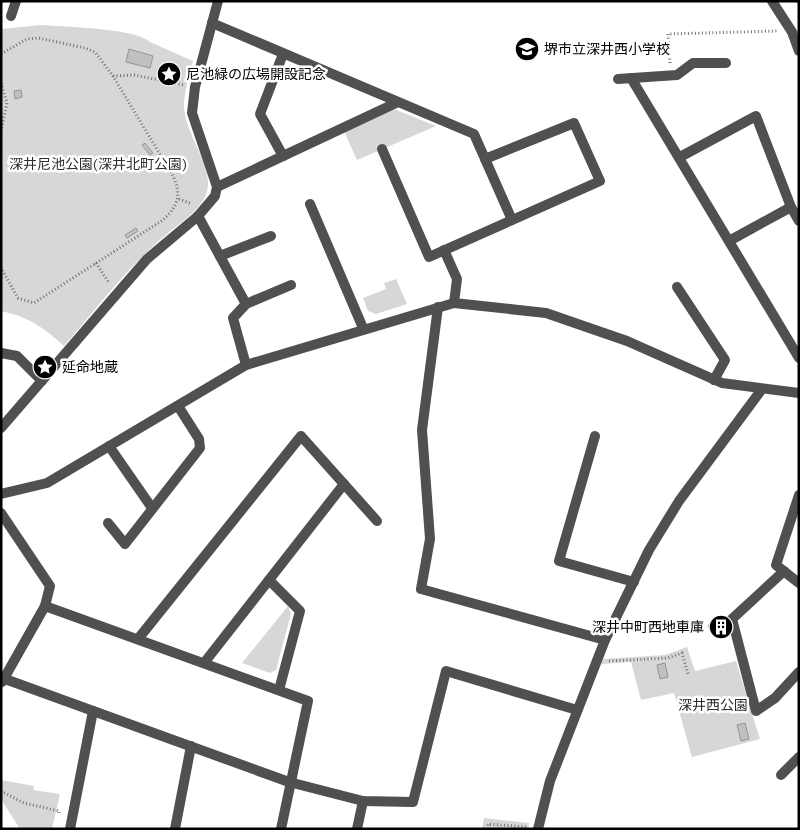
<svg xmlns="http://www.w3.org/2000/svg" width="800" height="830" font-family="'Work Sans','Noto Sans JP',sans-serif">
<rect width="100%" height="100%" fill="#fff"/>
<g fill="#d7d7d7">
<path d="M41 25C63 27 136 28 150 42L193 61C190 75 184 91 184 106 184 130 210 164 208 186 206 207 182 221 167 234 128 266 97 308 64 346 43 327 29 317 1 311V29Z"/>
<path d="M394 109 436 126 357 160 344 131Z"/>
<path d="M396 279 407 304 376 314 368 311 363 298 386 289 384 283Z"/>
<path d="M288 606 291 614 276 670 270 673 242 663Z"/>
<path d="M687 647 695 671 736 661 760 739 692 757 674 693 641 700 631 662 601 664 603 659 665 655Z"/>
<path d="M1 780 34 786 33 790 60 794 52 829H20L1 799Z"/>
<path d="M484 818 529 823 528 829H482Z"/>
</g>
<g fill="#c0c0c0" stroke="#949494">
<path d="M129 49 153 56 150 68 126 62Z"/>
<path d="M21 90 22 97 15 99 14 91Z"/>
<path d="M145 143 153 153 150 155 142 145Z"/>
<path d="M136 228 138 231 127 238 125 235Z"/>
<path d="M729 616 733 631 719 635 717 629 710 630 708 625Z"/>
<path d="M665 663 668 677 660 679 657 665Z"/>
<path d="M745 723 749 739 741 741 737 725Z"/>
</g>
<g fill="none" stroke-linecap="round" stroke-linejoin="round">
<g stroke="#727272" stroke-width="3" stroke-dasharray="1 2.5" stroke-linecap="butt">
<path d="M1 54 27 39 38 38 85 48 95 52 113 76 173 176C182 195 178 206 163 220L34 303 18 298 1 268"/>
<path d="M670 63 668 34 777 31"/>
<path d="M113 76 134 75 184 85"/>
<path d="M1 83 7 103 1 131"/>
<path d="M179 199 192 204"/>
<path d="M96 263 109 283"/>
<path d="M609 661 668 658 682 653 688 674"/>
<path d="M1 791 24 803 59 811V813"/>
<path d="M488 829V824L527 827"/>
</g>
<g stroke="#505050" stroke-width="10">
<path d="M772 1 792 32 799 51"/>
<path d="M11 16 16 1"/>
<path d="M212 23 474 134 512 220"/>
<path d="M283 54 260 114 283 156"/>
<path d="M631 78 799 358"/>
<path d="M618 79 677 75 693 63H726"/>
<path d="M382 149 429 257 600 181 574 123 485 159"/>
<path d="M680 157 756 116 791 207 799 221"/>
<path d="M217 187 396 103"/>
<path d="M310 204 363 328"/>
<path d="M198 216 246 304 233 318 246 365"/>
<path d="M729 241 791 207"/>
<path d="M444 250 457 279 454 303"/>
<path d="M220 256 271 236"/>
<path d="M677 287 725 360 714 380"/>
<path d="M246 304 291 285"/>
<path d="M438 307 422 430 430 539 421 589 605 640"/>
<path d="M1 353 17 356 42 381"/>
<path d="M1 428 147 259 198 216 215 196 217 187 192 113 195 87 218 1"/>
<path d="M595 436 559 561 634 582"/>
<path d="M109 446 152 508"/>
<path d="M1 494 47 483 246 365 454 303 546 313 627 341 722 383 799 393"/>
<path d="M799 495 776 565 799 583"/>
<path d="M1 513 50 586 45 606 2 682"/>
<path d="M108 523 125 544 200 448 199 439 178 406"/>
<path d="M784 571 732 619 756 711 775 698 799 672"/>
<path d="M269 580 300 611 279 690"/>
<path d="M45 606 308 701 281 829"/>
<path d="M138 639 301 436 377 521"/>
<path d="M204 663 344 484"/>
<path d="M5 679 289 782 363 801 413 802 446 671 577 710"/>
<path d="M781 775 799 757"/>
<path d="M70 829 93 711"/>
<path d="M175 829 191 746"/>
<path d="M357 829 363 801"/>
<path d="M538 829 550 781 605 640 649 550 679 501 762 389"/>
</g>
</g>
<defs>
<g id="school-disc" transform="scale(1.25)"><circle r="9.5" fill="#000" stroke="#fff"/><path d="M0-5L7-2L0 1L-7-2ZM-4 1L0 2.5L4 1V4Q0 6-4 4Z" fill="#fff"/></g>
<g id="sight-disc" transform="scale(1.25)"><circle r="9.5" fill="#000" stroke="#fff"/><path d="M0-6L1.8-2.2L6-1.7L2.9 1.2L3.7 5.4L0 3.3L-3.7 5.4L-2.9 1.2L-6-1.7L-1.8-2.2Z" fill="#fff"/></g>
<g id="building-disc" transform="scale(1.25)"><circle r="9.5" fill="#000" stroke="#fff"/><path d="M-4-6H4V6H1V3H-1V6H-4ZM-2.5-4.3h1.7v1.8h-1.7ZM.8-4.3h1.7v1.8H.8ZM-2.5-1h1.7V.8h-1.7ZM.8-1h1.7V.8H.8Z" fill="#fff"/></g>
</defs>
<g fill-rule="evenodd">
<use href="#school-disc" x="527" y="49"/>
<use href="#sight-disc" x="169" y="74"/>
<use href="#sight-disc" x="45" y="367"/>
<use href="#building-disc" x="721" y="627"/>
</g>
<g text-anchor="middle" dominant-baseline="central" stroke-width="5" stroke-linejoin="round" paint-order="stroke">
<g font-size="14" fill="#000" stroke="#fff" text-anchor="start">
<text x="544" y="49">堺市立深井西小学校</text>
<text x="186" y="74">尼池緑の広場開設記念</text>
<text x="62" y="367">延命地蔵</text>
<text x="704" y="627" text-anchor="end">深井中町西地車庫</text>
</g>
<g font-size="14" fill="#2e2e2e" stroke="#fff">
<text x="98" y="164">深井尼池公園(深井北町公園)</text>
<text x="713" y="705">深井西公園</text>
</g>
</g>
<rect width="800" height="830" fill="none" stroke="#000000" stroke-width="5"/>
</svg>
